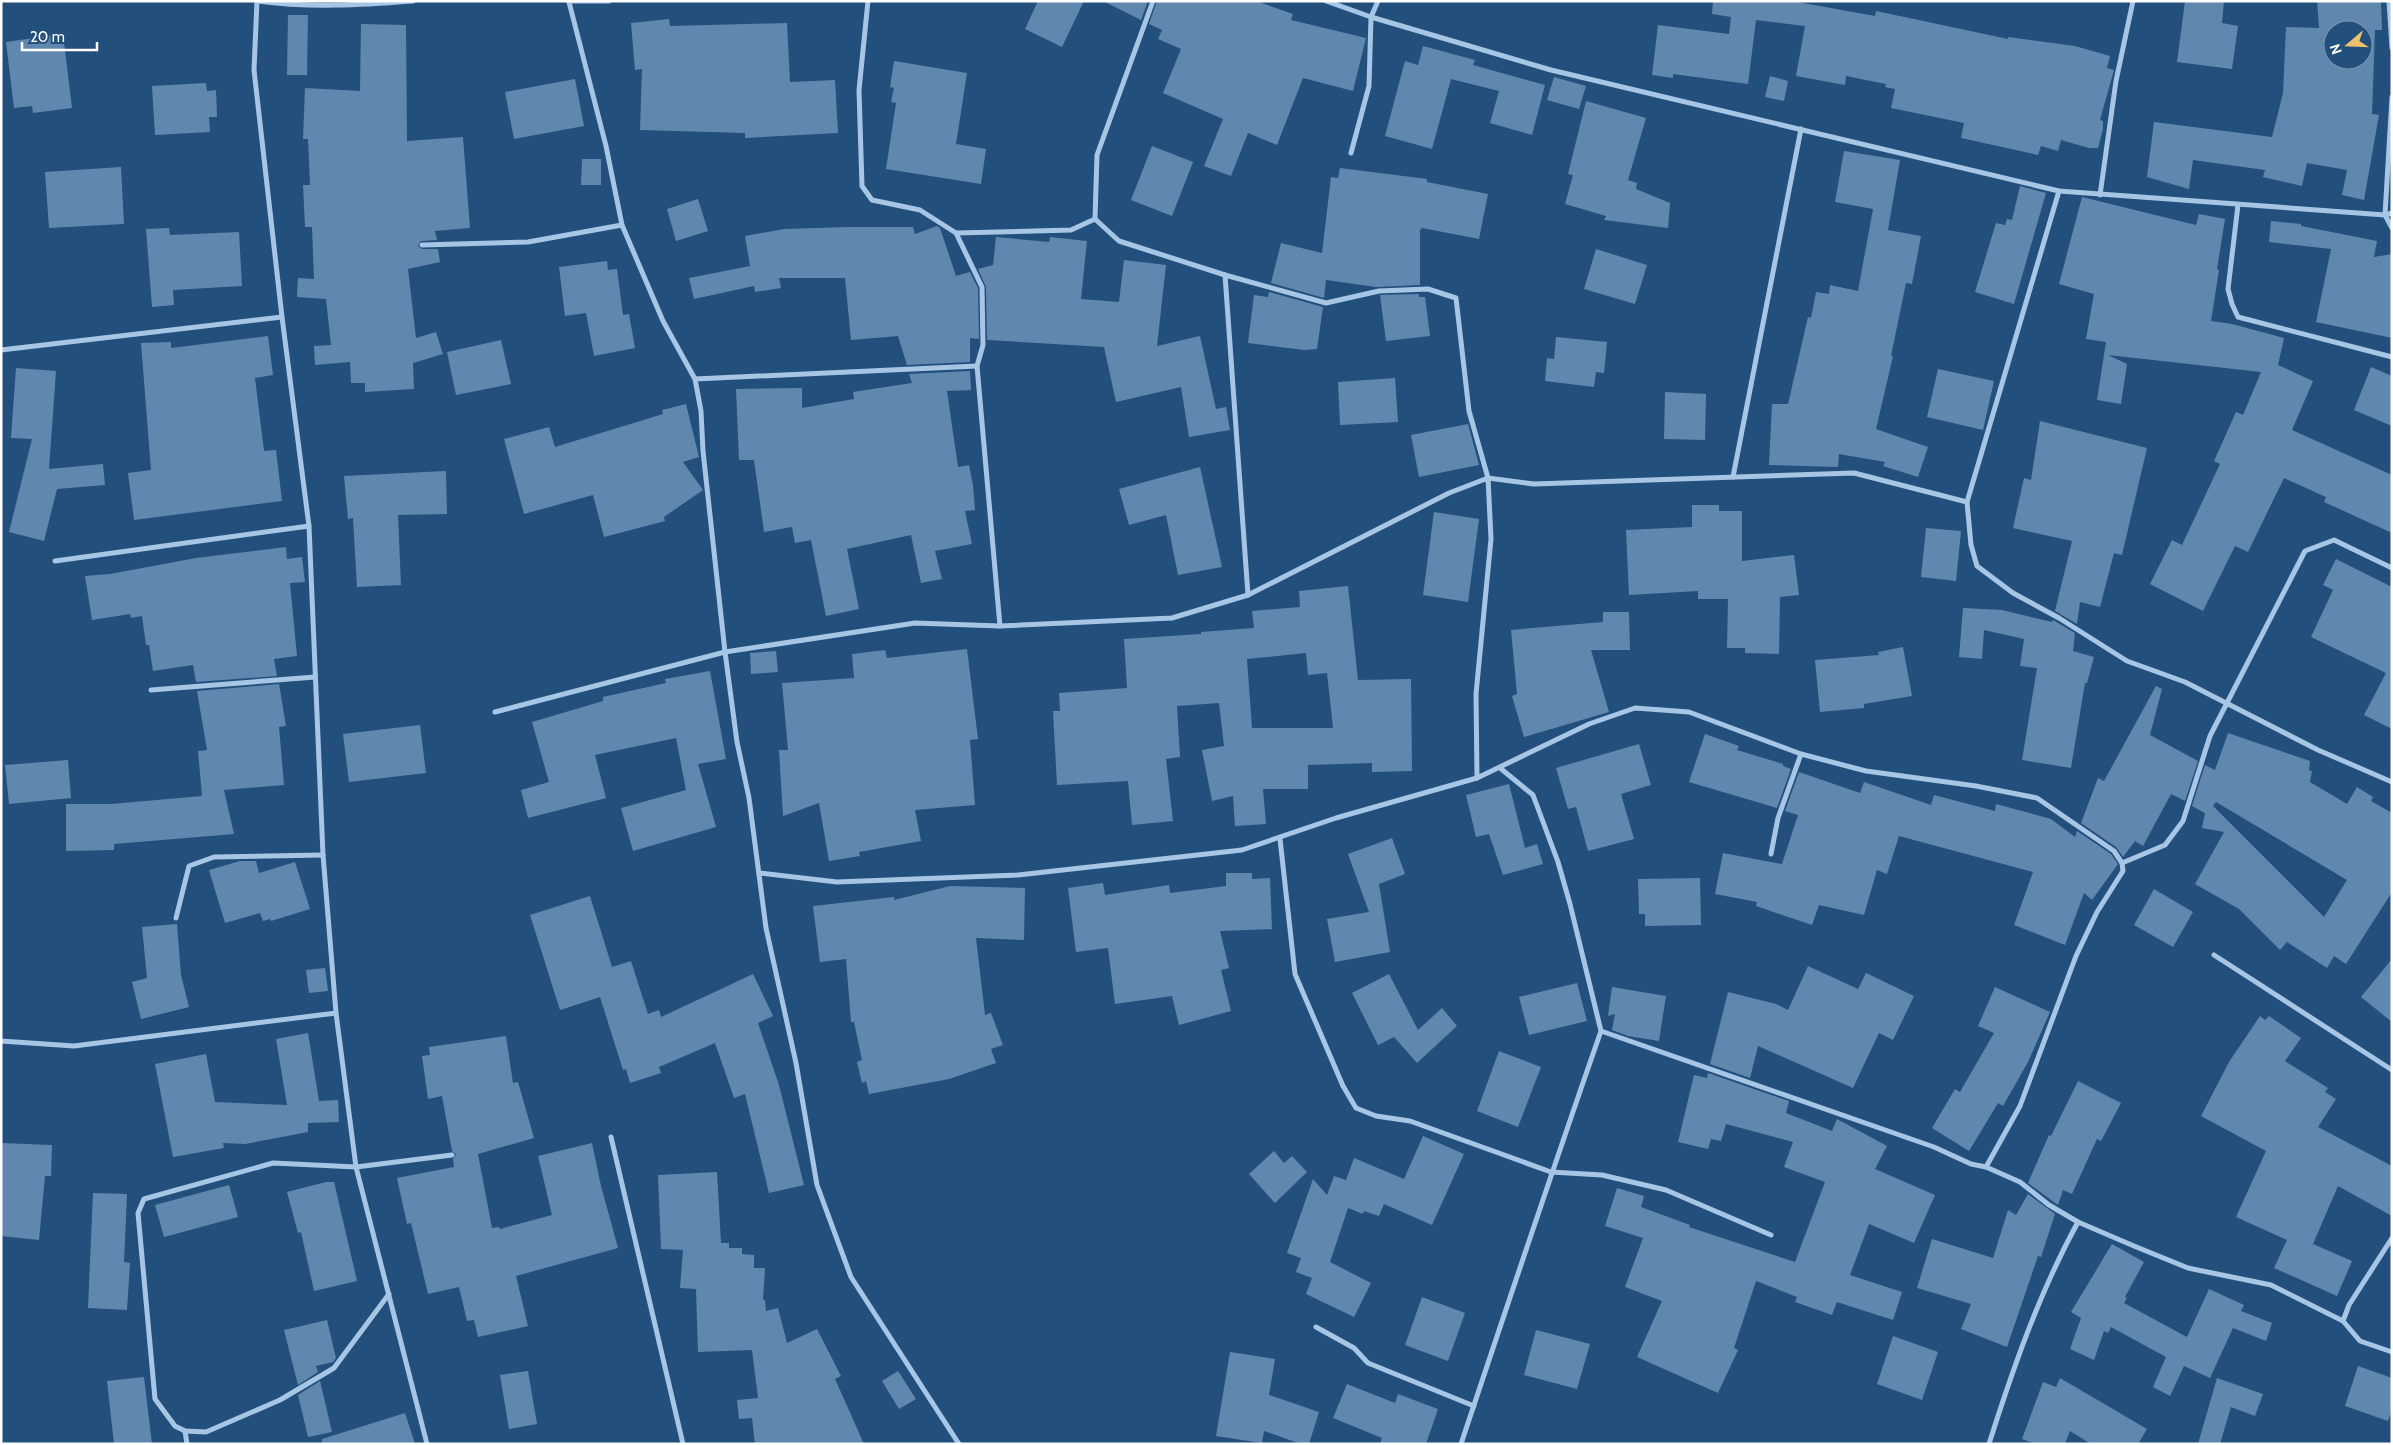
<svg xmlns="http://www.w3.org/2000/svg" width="2393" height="1445" font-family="Cabin,sans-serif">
<rect width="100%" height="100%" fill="#234f7c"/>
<g fill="#6088af" fill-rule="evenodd">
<path d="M1038 1H1084L1062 47 1025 29Z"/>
<path d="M1103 1H1148L1141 20Z"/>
<path d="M1157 1H1256L1293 14 1291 20 1366 38 1353 91 1303 78 1277 145 1248 133 1231 176 1204 166 1223 119 1163 93 1181 49 1158 39 1162 30 1149 24Z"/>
<path d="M1713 1H1792L1875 16 1876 11 2008 39V37L2075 46 2110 56 2107 68 2114 70 2100 120 2103 121V129L2098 148H2089L2061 140 2058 151 2041 146 2038 155 1961 138 1964 123 1891 108 1895 89 1885 87 1886 84 1846 76 1845 85 1796 76 1805 26 1756 20 1748 84 1673 74V78L1652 75 1658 25 1729 34 1731 17 1712 14Z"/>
<path d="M2185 1H2224L2222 23 2238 26 2232 69 2177 62Z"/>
<path d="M2317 1H2381L2382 30H2375L2372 114 2379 115 2364 200 2342 195 2347 170 2307 163 2302 186 2263 177 2265 170 2193 160 2189 189 2147 177 2154 122 2272 137 2283 93 2286 27 2319 28ZM2333 30H2363V60H2333Z"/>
<path d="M288 15H308L307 75H287Z"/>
<path d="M669 19 670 26 787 23 790 82 835 80 838 133 745 138V133L640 130 642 69 635 70 631 23Z"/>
<path d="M361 24 406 25 407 141 463 137 470 228 435 231 437 240 421 241 418 246 422 249H438L440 262 408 269 416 338 436 332 443 354 413 363 414 389 365 392V383H351L350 362 315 365 314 346 331 345 326 299 297 297 298 278 314 279 312 227H305L303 185H310L308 139H303L305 88 360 91Z"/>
<path d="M63 34 72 108 33 113 32 106 14 108 6 42Z"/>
<path d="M1423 46 1475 60 1473 65 1545 85 1532 135 1490 123 1499 91 1451 79 1432 149 1385 136 1405 61 1418 65Z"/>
<path d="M894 61 967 73 956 144 986 149 981 184 886 169 896 103 891 102 894 88 890 87Z"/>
<path d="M1770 76 1788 81 1784 101 1765 97Z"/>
<path d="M1554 77 1586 86 1579 109 1547 100Z"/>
<path d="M575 79 584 126 514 139 505 92Z"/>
<path d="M206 83 207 91 216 90 217 117H209L210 132 155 135 152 86Z"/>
<path d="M1586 101 1646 118 1628 180 1637 183 1636 189 1670 203 1668 228 1604 220 1606 216 1565 204 1573 175 1568 174Z"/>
<path d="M1152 146 1193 162 1172 216 1131 200Z"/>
<path d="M1844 151 1900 160 1888 230 1921 236 1912 284 1906 283 1891 356H1893L1876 429 1928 447 1918 477 1883 466 1885 462 1839 454 1838 467 1769 465 1772 404H1788L1808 317 1811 318 1816 292 1829 294 1830 285 1858 291 1873 209 1835 202Z"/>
<path d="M582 159H601V185H581Z"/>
<path d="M121 167 124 224 49 228 45 172Z"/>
<path d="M1340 168 1427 179V182L1488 194 1479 239 1422 228 1420 230V285L1376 287 1326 280 1324 298 1271 283 1281 243 1322 253 1331 177 1338 178Z"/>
<path d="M2020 186 2046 193 2014 304 1975 292 1996 223 2005 225 2007 219 2012 220Z"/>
<path d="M2082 197 2196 225 2199 214 2225 219 2217 269 2219 270 2211 321 2232 324 2284 338 2278 365 2313 381 2292 430 2392 475V533L2324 502 2326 497 2284 478 2248 552 2235 546 2203 611 2150 584 2172 540 2182 545 2220 464 2214 461 2236 412 2243 415 2261 372 2108 355 2127 364 2121 404 2097 400 2106 342 2086 339 2094 294 2059 284Z"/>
<path d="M698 199 708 231 676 241 667 209Z"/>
<path d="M2271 221 2301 224V226L2377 241 2374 257 2392 254V338L2316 322 2331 249 2269 242Z"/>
<path d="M937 226 940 228 956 276 970 272 978 288 979 339 970 338V362L907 365 898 336 851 340 845 278H779L781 288 755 292 754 286 694 299 689 278 750 266 745 236 784 229 850 227H913L915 234Z"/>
<path d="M169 228 170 235 239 232 242 286 173 290 174 305 152 307 146 229Z"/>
<path d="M996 237 1049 242 1050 237 1087 241 1081 299 1119 302 1124 260 1166 265 1157 346 1200 336 1216 409 1226 407 1230 430 1189 437 1181 387 1116 402 1104 347 987 340 986 287 978 269 993 265Z"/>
<path d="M1596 249 1647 265 1635 304 1584 289Z"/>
<path d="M607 261 608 270 617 269 623 315 629 314 635 348 594 356 586 313 565 316 559 267Z"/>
<path d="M1269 292 1323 307 1317 349 1304 350 1248 343 1254 295 1268 297Z"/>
<path d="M1419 294V297H1425L1430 336 1386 341 1380 295Z"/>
<path d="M268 336 273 375 255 378 264 451 276 450 282 501 134 520 128 473 151 470 141 343 171 342V348Z"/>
<path d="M1556 337 1607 342 1604 373 1596 372 1594 387 1545 381 1547 358 1554 359Z"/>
<path d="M501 340 511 384 456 395 447 352Z"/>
<path d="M2371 367 2392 376V426L2354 410Z"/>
<path d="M16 368 56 371 49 469 103 464 105 485 57 489 44 541 9 532 32 439 11 438Z"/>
<path d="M1938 369 1994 381 1983 430 1927 417Z"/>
<path d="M970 371 971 390 947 391 958 467 969 465 973 485 975 510 965 511 972 544 935 551 942 579 921 583 911 535 847 549 859 609 826 616 811 540 795 543 792 527 764 532 754 460H739L736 389 802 388V408L854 399 853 392 912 383 909 374Z"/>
<path d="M1395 378 1398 422 1340 425 1338 382Z"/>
<path d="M1665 392 1706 394 1705 440 1664 439Z"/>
<path d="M686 404 699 457 683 462 703 490 664 517 665 521 604 537 593 495 524 514 504 439 549 427 555 447 663 414 662 410Z"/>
<path d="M2040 421 2147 448 2122 555 2114 553 2100 607 2080 602 2077 624 2055 611 2072 541 2013 528 2024 478 2031 480Z"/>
<path d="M1468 424 1479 465 1419 477 1411 435Z"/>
<path d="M1200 467 1222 567 1178 575 1166 515 1129 525 1119 489Z"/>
<path d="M446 471 447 514 398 515 401 585 357 587 353 518 348 519 344 476Z"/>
<path d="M1692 505H1719V511H1742V561L1794 555 1799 595 1780 597 1779 654 1745 653V648H1727L1728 599H1698V591L1629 595 1626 530 1692 527Z"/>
<path d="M1434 512 1479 519 1468 602 1423 595Z"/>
<path d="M1926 528 1961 531 1956 581 1921 577Z"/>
<path d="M286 547 287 559 302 557 305 582 290 583 297 656 274 659 277 676 196 682 193 665 153 671 149 645H146L142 616 131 618 130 614 92 620 85 576 110 574 196 558Z"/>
<path d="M2336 559 2392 587V729L2364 715 2386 673 2311 637 2333 590 2323 585Z"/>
<path d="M1348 586 1358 680 1411 679 1412 771 1372 772V763L1308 765V789H1263L1266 824 1235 826 1233 796 1212 801 1202 750 1224 746 1219 703 1177 706 1180 757 1166 759 1173 821 1132 825 1128 781 1057 785 1053 711H1060L1059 693 1127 688 1124 639 1201 634V632L1254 628 1252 611 1300 607 1299 591ZM1306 653 1308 675 1327 673 1333 728H1252L1247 659Z"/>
<path d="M1963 608 2002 610 2052 622 2053 620 2075 633 2073 651 2094 657 2087 683H2085L2071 768 2022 760 2037 668 2020 666 2024 639 1984 630 1982 659 1959 657Z"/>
<path d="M1603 612H1629L1630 650H1591L1609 712 1524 737 1512 696 1517 694 1511 630 1603 622Z"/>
<path d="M1903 647 1912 696 1864 704V708L1820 712 1815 660 1879 655 1878 652Z"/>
<path d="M967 649 978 739 970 740 975 805 915 810 921 841 859 852 860 856 829 861 819 803 783 816 779 750H788L782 683 854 678 852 654 885 650 887 658Z"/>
<path d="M776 651 778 672 751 674 750 653Z"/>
<path d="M710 671 726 759 698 764 716 827 633 851 621 808 686 790 676 738 595 755 606 798 528 818 521 790 549 782 532 722 603 701V697L666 683 665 679Z"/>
<path d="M279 684 286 726 279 727 284 785 224 790 234 834 114 844V850L66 851V804H111L202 796 198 751 207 750 197 691Z"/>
<path d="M2156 686 2162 689 2150 735 2198 761 2185 801 2171 794 2143 846 2135 841 2123 857 2116 847 2081 823 2098 778 2104 781Z"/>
<path d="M420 725 426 773 349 782 343 734Z"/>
<path d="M2228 733 2310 761 2309 770 2312 771 2310 782 2347 804 2357 787 2373 797 2371 801 2392 813V892L2346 964 2334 956 2327 968 2287 942 2280 950 2239 909 2195 884 2224 832 2202 828 2205 813 2192 806 2205 765 2215 770ZM2216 802 2347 880 2324 917 2213 806Z"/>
<path d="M1705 734 1739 746 1737 750 1783 764V766L1791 769 1777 808 1689 782Z"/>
<path d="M1639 744 1651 785 1621 794 1634 839 1588 851 1576 807 1568 809 1556 768Z"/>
<path d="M68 760 71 798 9 804 5 765Z"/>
<path d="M1799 772 1860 793 1864 782 1931 805 1934 795 1995 811 1996 804 2051 819 2075 837 2077 831 2111 854 2118 864 2092 900 2084 893 2065 945 2014 925 2033 872 1899 836 1887 874 1877 870 1864 915 1819 905 1812 925 1756 906 1757 902 1715 894 1723 853 1782 864 1798 815 1785 811Z"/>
<path d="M1509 784 1525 848 1537 844 1543 864 1503 875 1489 834 1476 837 1466 795Z"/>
<path d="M1392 838 1405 874 1379 884 1390 952 1335 962 1327 919 1369 912 1348 854Z"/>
<path d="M240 861H256L259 873 295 862 310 909 271 921 270 919 263 921 260 913 225 923 209 870Z"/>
<path d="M1226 873H1252V879L1270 878 1272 929 1220 931 1229 968 1221 970 1231 1011 1179 1025 1172 996 1115 1004 1108 948 1076 952 1068 888 1103 883 1105 895 1169 885 1170 893 1226 886Z"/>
<path d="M1700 878 1701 925 1645 926V914H1639L1638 879Z"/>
<path d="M950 886 1025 888 1024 940 976 938 985 1015 991 1013 1003 1045 991 1049 996 1063 949 1079 869 1094 866 1081 862 1083 857 1062 862 1060 854 1022H851L846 959 820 962 813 906 894 897V900Z"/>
<path d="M2154 889 2193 912 2173 947 2134 925Z"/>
<path d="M590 896 612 967 631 961 648 1014 659 1010 661 1017 753 974 773 1016 758 1023 779 1085 804 1185 769 1193 745 1094 734 1098 715 1043 659 1067 661 1073 630 1083 626 1069 623 1070 600 997 560 1010 530 915Z"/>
<path d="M177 924 181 975 189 1007 141 1019 132 982 147 978 142 927Z"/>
<path d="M2392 959V1022L2361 997Z"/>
<path d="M1808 966 1858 989 1866 973 1914 996 1893 1040 1879 1033 1853 1088 1758 1046 1750 1078 1710 1064 1728 992 1776 1004 1788 1010Z"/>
<path d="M325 968 328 991 309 993 306 970Z"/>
<path d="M1389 974 1418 1030 1442 1008 1457 1026 1417 1063 1394 1037 1378 1045 1352 993Z"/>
<path d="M1577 983 1587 1021 1529 1035 1519 997Z"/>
<path d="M1612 987 1666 996 1659 1041 1628 1036 1612 1030 1615 1014 1608 1016Z"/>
<path d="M1995 987 2050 1012 2028 1062 2003 1106 1998 1103 1969 1151 1932 1128 1955 1089 1960 1092 1994 1033 1978 1026Z"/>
<path d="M2260 1016 2265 1020 2269 1016 2301 1038 2285 1061 2328 1088 2325 1092 2336 1099 2318 1127 2392 1166V1216L2338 1186 2313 1244 2352 1261 2337 1296 2274 1268 2287 1240 2236 1217 2266 1151 2201 1116 2229 1062Z"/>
<path d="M308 1033 319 1101 338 1100 339 1122 308 1123V1132L245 1144 223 1143 224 1148 173 1157 155 1064 206 1054 215 1102 287 1105 276 1039Z"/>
<path d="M506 1036 513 1083 518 1082 534 1138 478 1154 492 1228 499 1227 500 1229 552 1215 538 1156 592 1143 601 1186 618 1248 516 1276 528 1326 478 1337 474 1320 467 1321 459 1287 428 1294 411 1223 407 1224 397 1178 454 1167 453 1159 456 1154 452 1151 442 1096 428 1099 422 1056 430 1055 429 1047Z"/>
<path d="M1499 1051 1541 1067 1518 1127 1477 1111Z"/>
<path d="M1708 1073 1789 1101 1786 1113 1832 1131 1837 1119 1887 1146 1875 1169 1935 1195 1914 1243 1869 1224 1850 1275 1902 1292 1893 1320 1837 1302 1832 1315 1795 1302 1797 1297 1756 1281 1734 1348 1738 1350 1718 1393 1637 1357 1662 1301 1625 1287 1643 1238 1605 1226 1617 1188 1644 1196 1641 1207 1690 1225 1689 1227 1795 1262 1825 1182 1784 1167 1793 1142 1726 1124 1721 1141 1711 1139 1708 1149 1678 1142 1694 1075 1707 1078Z"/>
<path d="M2078 1081 2121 1103 2101 1141 2097 1139 2072 1194 2063 1190 2058 1205 2028 1183 2049 1135 2051 1136Z"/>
<path d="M1423 1136 1464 1154 1432 1225 1384 1204 1379 1216 1364 1211 1363 1214 1348 1208 1330 1262 1371 1283 1354 1317 1306 1294 1312 1278 1296 1272 1301 1258 1287 1253 1313 1179 1327 1195 1334 1176 1346 1180 1354 1158 1404 1179Z"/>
<path d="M1 1143 52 1145 51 1176H45L39 1240 1 1236Z"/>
<path d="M1274 1151 1284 1163 1292 1156 1307 1172 1275 1203 1249 1174Z"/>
<path d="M717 1172 721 1243H729V1248H742V1254L754 1255V1268H765L763 1300H765L766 1311 778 1308 787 1343 817 1329 841 1376 835 1379 864 1444H755L752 1418 739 1419 737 1400 758 1398 752 1350 698 1352 696 1289 680 1288 683 1250 661 1249 658 1175Z"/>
<path d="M326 1182H334L357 1281 314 1291 301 1232 298 1233 287 1192Z"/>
<path d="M229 1185 238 1217 164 1237 155 1205Z"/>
<path d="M93 1193 127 1194 124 1262 130 1263 127 1310 88 1308Z"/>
<path d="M2028 1194 2055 1214 2041 1257 2038 1256 2007 1347 1961 1329 1971 1304 1917 1288 1932 1239 1993 1258 2008 1210 2016 1215Z"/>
<path d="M2112 1244 2144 1262 2125 1297 2127 1298 2124 1303 2187 1337 2209 1289 2244 1305 2241 1311 2272 1323 2266 1341 2233 1328 2210 1378 2184 1366 2170 1396 2153 1387 2166 1357 2111 1327 2108 1333 2104 1331 2094 1360 2070 1349 2081 1318 2071 1312Z"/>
<path d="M1422 1297 1465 1313 1448 1361 1405 1345Z"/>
<path d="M327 1320 336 1358 333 1362 316 1366 318 1372 298 1385 284 1330Z"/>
<path d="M1536 1330 1590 1344 1577 1389 1524 1375Z"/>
<path d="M1893 1336 1938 1352 1922 1400 1877 1384Z"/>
<path d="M1230 1352 1275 1359 1269 1395 1319 1412 1309 1444H1301L1264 1431 1262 1443 1216 1436Z"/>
<path d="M2358 1366 2392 1378V1409L2388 1421 2345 1406Z"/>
<path d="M528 1371 537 1424 509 1429 500 1375Z"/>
<path d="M898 1371 916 1399 899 1409 882 1381Z"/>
<path d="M144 1377 152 1444H114L107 1381Z"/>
<path d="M2060 1378 2147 1429 2138 1444H2091L2070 1431 2065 1444H2035L2022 1439 2043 1382 2056 1387Z"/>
<path d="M2217 1378 2263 1394 2255 1416 2231 1407 2220 1444H2198Z"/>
<path d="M320 1381 332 1432 308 1437 298 1395Z"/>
<path d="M1347 1384 1395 1403 1398 1394 1438 1409 1426 1444H1380L1382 1438 1333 1418Z"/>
<path d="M405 1413 415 1444H322V1439Z"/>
</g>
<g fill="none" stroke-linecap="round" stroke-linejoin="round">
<g stroke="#a7c6e5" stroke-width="5">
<path d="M257 1 254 70 282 317 309 526 323 855 336 1013 356 1167 427 1444"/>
<path d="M257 1C310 8 361 5 413 1"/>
<path d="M568 1H609"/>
<path d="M868 1 859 90 862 186 872 200 920 210 956 233 1071 230 1095 219 1119 241 1225 275 1326 303 1379 291 1428 289 1456 298 1469 411 1488 478 1534 484 1854 473 1967 502 1971 545 1977 566 2013 593 2059 618 2127 661 2185 682 2318 750 2392 782"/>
<path d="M1326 1 1371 17 1551 70 2059 191 2385 215 2392 213"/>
<path d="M2389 1 2392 48"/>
<path d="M569 2 606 146 622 225 663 321 695 379 701 411 703 451 725 652 737 742 749 798 766 928 796 1063 817 1185 851 1277 959 1444"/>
<path d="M2392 97 2385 215 2392 228"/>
<path d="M1351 153 1369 86 1371 17 1378 1"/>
<path d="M2100 195 2116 81 2133 1"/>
<path d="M2238 205 2228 289 2232 304 2238 317 2392 357"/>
<path d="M1095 219 1097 155 1153 1"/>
<path d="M956 233 982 287 983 345 977 366 1000 626"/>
<path d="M422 245 528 242 622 225"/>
<path d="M1225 275 1248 595"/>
<path d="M1 350 282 317"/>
<path d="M695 379 977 366"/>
<path d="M1733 477 1801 129"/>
<path d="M1967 502 2059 191"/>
<path d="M55 561 309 526"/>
<path d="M151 690 315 677"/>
<path d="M495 712 725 652 915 623 1000 626 1172 618 1248 595 1449 493 1488 478 1491 539 1476 694 1477 778 1589 724 1635 708 1689 712 1801 754 1866 771 1976 786 2037 798 2114 851 2122 863 2123 871 2097 912 2076 956 2020 1106 1986 1167 2020 1182 2049 1205 2078 1222 2134 1246 2188 1268 2271 1285 2343 1321"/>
<path d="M1500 768 1533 795 1558 862 1570 904 1601 1031"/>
<path d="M1280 839 1295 974 1343 1086 1356 1108 1376 1116 1410 1121 1551 1172 1602 1175 1666 1190 1771 1235"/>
<path d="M1771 854 1778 818 1801 754"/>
<path d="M2122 863 2165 845 2183 821 2210 736 2305 551 2334 540 2392 568"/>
<path d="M759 873 837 882 1018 875 1242 850 1336 818 1477 778"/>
<path d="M176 918 189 866 214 857 323 855"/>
<path d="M2214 955 2392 1070"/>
<path d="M1 1041 74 1046 336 1013"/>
<path d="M611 1137 683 1444"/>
<path d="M2392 1238 2349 1305 2343 1321 2360 1341 2392 1352"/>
<path d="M389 1294 334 1368 280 1400 206 1432 185 1431 175 1426 155 1399 138 1213 144 1199 273 1163 356 1167 452 1155"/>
<path d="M1316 1327 1354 1348 1368 1363 1474 1406"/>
<path d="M185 1431 187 1444"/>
<path d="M1461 1444C1507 1306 1553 1168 1601 1031L1934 1147 1971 1164 1986 1167"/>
<path d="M1989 1444C2013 1368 2040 1291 2078 1222"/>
</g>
</g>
<rect width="2393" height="1445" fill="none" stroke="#ffffff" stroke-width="5"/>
<g transform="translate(2348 45) rotate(251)"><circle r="24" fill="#234f7c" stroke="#7b95b0"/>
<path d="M0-4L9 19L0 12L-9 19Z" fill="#f0c26a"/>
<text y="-8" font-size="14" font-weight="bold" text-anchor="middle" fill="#ffffff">N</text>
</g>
<path d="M22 42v8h75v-8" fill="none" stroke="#ffffff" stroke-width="2.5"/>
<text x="30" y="42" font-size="15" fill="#ffffff" stroke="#234f7c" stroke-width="4" paint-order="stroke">20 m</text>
</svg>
